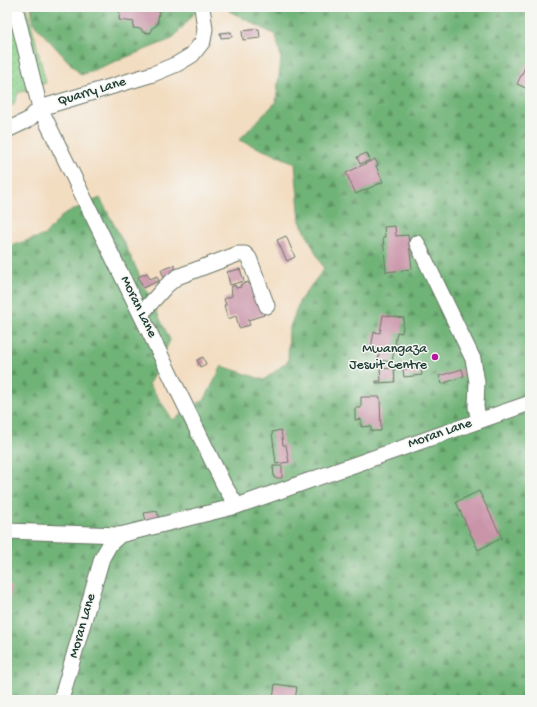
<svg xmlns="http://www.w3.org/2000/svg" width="537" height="707" font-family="'Gochi Hand',sans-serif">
<defs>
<pattern id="grass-dots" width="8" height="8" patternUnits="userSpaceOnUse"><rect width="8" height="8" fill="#8bd18b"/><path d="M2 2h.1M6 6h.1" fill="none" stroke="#71ab72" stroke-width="1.8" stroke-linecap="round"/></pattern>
<pattern id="forest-firs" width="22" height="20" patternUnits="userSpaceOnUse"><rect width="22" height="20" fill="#70b377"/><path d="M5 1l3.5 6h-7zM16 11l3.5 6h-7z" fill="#5b9362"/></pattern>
</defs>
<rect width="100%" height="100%" fill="#f6f6f2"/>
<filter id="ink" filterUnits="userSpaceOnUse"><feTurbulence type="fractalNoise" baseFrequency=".025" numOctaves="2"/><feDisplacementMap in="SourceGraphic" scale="8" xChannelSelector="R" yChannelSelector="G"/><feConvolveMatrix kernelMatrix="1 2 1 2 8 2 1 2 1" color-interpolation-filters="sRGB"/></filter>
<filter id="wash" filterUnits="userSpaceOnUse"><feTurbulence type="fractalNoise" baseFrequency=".012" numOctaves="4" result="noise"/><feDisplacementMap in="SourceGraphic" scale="16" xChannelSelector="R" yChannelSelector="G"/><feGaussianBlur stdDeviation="0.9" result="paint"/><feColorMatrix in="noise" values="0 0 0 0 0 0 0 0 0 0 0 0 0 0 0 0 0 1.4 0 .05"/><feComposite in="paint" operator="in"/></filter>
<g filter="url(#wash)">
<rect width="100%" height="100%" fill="#f3ddc1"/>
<path fill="url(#grass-dots)" stroke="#558760" d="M7 7H27L46 83 18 93 13 106 7 98Z"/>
<g fill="url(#forest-firs)" stroke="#487856">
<path d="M31 7H200L172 39 81 75 34 24Z"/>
<path d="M228 7H530V700H7V247L45 235 64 214 100 198 127 249 170 340 149 384 173 420 205 399 222 366 264 380 288 361 289 330 300 300 324 269 300 221 295 163 239 140 276 102 281 58 276 35 229 11Z"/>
</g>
<g id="blocks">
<g fill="#c993a8">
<path d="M120 7H160L157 25 151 29V33L142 32V29L133 28 134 22 119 20Z"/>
<path d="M259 29 260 38 243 40 242 31Z"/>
<path d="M231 32 232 37 221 38 220 33Z"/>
<path d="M527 63 530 65V90L517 84Z"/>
<path d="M367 153 370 160 360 164 357 157Z"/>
<path d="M375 159 378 165 376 166 383 182 356 194 346 173Z"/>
<path d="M395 226 396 236 408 235 412 269 386 272 383 237H385L384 227Z"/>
<path d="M286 236 295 257 287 261 277 240Z"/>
<path d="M174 265 177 272 164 278 161 270Z"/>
<path d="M240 269 244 281 230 285 227 272Z"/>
<path d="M147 273 150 279 157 276 159 281 143 288 138 277Z"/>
<path d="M248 282 249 285 252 284 257 290 264 315 248 320 250 325 239 328 236 316 228 319 224 305H226L224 299 232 296 231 287 235 285 236 288 241 287 240 285Z"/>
<path d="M383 315 404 318 402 333 397 332 392 362 378 360 380 349 371 348 374 332 380 333Z"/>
<path d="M203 357 206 364 200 367 197 360Z"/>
<path d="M394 368 395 382 376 383V381H381L380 369Z"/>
<path d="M421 368 422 375 404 377 403 369Z"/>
<path d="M462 369 464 376 442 384 439 376Z"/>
<path d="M361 397H380L381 431H371V426L361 427V419L355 420V408H361Z"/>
<path d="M281 430 283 445H286L289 462 276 464 272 432Z"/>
<path d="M273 466H282V478H274Z"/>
<path d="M479 491 502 538 478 550 456 502Z"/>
<path d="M157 511 159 519 146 521 144 513Z"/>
<path d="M7 586H11L9 608 7 607Z"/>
<path d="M275 684 297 687 295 700H273Z"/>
</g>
</g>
</g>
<g filter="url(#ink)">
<use href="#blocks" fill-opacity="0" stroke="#697565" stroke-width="1"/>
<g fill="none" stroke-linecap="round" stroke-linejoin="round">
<g stroke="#697565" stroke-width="17">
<g id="minor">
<path d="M15 7 40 108 153 74 177 64 192 55 203 41 205 29 202 7"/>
<path d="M7 130 28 120 40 108 224 485 237 506 530 403"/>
<path d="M417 243 473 359 477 382 476 407 479 421"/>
<path d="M141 314 166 286 177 277 238 254H245L249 258 267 306"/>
<path d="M7 531 120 535"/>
<path d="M61 700 102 558 110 544 120 535 237 506"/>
</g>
</g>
<use href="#minor" stroke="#fff" stroke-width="15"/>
</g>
</g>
<circle fill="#b5179e" stroke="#f6f6f2" stroke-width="1.5" cx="435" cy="357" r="4"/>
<g text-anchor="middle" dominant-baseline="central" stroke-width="3" stroke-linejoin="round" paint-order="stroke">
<g font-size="14" fill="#1f3d34" stroke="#f6f6f2">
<text transform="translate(92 92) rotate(-17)">Quarry Lane</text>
<text transform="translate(138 307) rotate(64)">Moran Lane</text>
<text transform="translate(440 434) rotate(-19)">Moran Lane</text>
<text transform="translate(83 626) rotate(-74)">Moran Lane</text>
</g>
<g font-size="14" fill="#1f3d34" stroke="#f6f6f2" text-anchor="end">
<text x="427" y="349">Mwangaza<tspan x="427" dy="16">Jesuit Centre</tspan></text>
</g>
</g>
<rect width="537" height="707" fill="none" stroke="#f6f6f2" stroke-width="24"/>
</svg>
